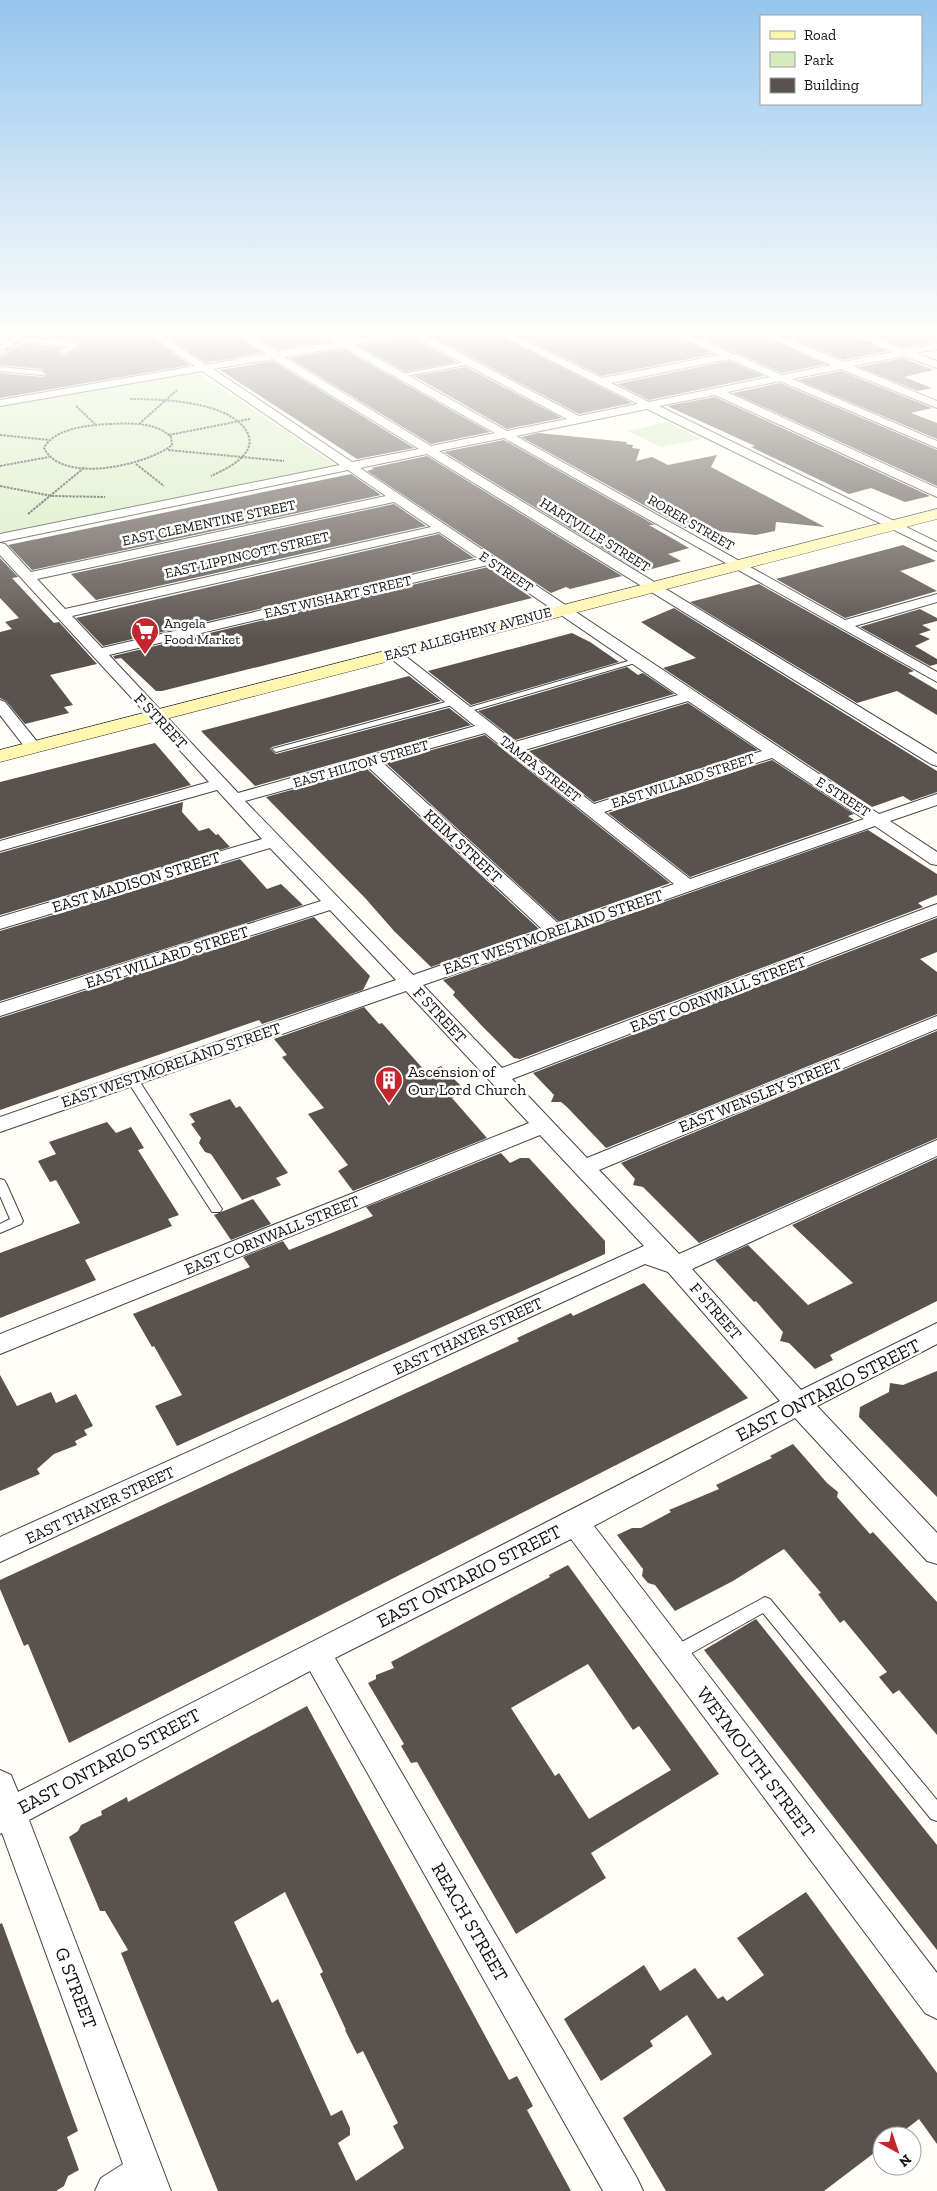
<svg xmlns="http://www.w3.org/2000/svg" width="937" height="2191" font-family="'Zilla Slab',serif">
<rect width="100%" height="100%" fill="#fffdf5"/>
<g fill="#d5ebbd">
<path d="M197 372 337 466 0 535V406Z"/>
<path d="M667 422 701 439 661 447 628 431Z"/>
</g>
<g fill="#5a524d" fill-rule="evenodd">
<path d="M36 333H145L190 365 0 398V373L42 377 47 374 42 369 0 365V357L23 343 64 347 59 352 64 356 79 345 74 341 32 337Z"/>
<path d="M162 333H231L261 353 205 363Z"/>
<path d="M249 333H319L330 341 277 350Z"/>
<path d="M425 333H464V338L494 333 632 403 579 414Z"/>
<path d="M513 333H670L714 354 602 376Z"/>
<path d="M690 333H757L825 364 782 373Z"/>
<path d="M777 333H846L888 351 843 360Z"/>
<path d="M867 333H935V341L905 348Z"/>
<path d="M409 336 410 337 457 362 405 372 359 346Z"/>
<path d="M343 349 490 432 431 444 289 358Z"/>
<path d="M903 358 934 370 904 377 932 388 918 391 859 367Z"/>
<path d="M273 361 414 448 357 459 220 370Z"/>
<path d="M729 361 764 376 649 400 617 384Z"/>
<path d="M466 367 562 418 507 429 414 376Z"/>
<path d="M841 371 932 408 911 413 937 423V439L798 380Z"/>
<path d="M780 383 937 450V486L733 393Z"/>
<path d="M715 397 930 496 905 502 871 488 849 494 751 447 755 446 667 406Z"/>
<path d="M539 433 627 442 626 444 633 445 632 448 640 449 636 461 652 457 668 465 717 455 711 467 825 527 776 522 775 531 756 535 685 528 521 437Z"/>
<path d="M504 440 655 525H649L689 548 668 554 681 561 641 572 444 452Z"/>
<path d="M427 456 622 576 570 589 566 587 551 593 367 471 374 469 371 468Z"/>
<path d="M351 474 381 495 32 570 8 545Z"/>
<path d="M394 504 426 526 96 600 71 574Z"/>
<path d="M439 534 474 558 103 646 76 618Z"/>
<path d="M903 545 936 561 900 571 937 591 845 618 776 579Z"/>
<path d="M0 558 18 577 12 578 54 623 59 622 97 664 50 675 73 705 64 707 69 713 25 724 6 701 0 698V632L12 629 5 622 19 618 0 598Z"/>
<path d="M488 567 532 598 162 691H156L121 658 115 659 113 656Z"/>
<path d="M759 584 914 671 908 673 937 690V715L897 691 857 703 690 602Z"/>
<path d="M674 608 937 771V792L911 801 903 796 872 807 663 668 696 658 641 622Z"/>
<path d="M920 609 937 618V621L922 625 931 630 919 634 930 639 915 646 937 659V664L930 666 860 627Z"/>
<path d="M572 633 590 642 619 662 471 705 428 671Z"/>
<path d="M627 667 638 675 643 673 674 694 515 740 478 711Z"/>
<path d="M409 676 441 701 272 747 270 749 276 754 449 708 471 725 255 786 201 731Z"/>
<path d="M688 703 758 750 594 802 529 751Z"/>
<path d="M485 735 670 883 559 922 386 763Z"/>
<path d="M155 743 191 785 0 839V782Z"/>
<path d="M772 760 854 814 848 816 854 820 690 877 608 813Z"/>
<path d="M367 769 539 929 431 967 394 931 366 899 266 797Z"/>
<path d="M183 802 182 812 199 831 209 828 216 835 218 834 230 847 0 915V853Z"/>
<path d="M868 830 937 874V895L918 903 923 907 520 1059 514 1058 482 1026 453 995 455 992 443 980Z"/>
<path d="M240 859 267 889 281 884 303 905 0 1001V931Z"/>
<path d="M314 917 370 976 363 990 262 1024 259 1020 0 1110V1018Z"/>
<path d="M937 918V952L920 959 937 972V1014L606 1148 567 1107 561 1102H551L554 1095 533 1073Z"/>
<path d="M364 1007 379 1024 382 1023 426 1072 441 1066 466 1091 452 1098 487 1138 353 1191 338 1171 348 1165 308 1114 324 1108 282 1057 287 1055 274 1039Z"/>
<path d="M937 1031V1138L699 1243 643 1187 633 1185 635 1179 621 1163Z"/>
<path d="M230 1099 236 1108 240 1106 288 1173 276 1178 281 1185 242 1200 211 1154 205 1152 199 1143 201 1138 191 1124 195 1122 189 1114Z"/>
<path d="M107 1122 116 1133 131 1127 144 1148 138 1150 179 1215 168 1219 172 1226 85 1260 96 1280 0 1318V1253L80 1223 56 1180 50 1182 38 1161 56 1154 49 1142Z"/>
<path d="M501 1153 510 1163 520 1158H529L605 1241V1254L177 1446 155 1406 182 1395 154 1346 152 1347 133 1314 250 1267 243 1257 283 1241 289 1250 339 1230 373 1216 366 1207Z"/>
<path d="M937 1158V1301L830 1355 833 1360 815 1369 789 1343 780 1341 783 1332 756 1301 754 1302 715 1260 748 1245 808 1305 853 1283 792 1225Z"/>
<path d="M253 1199 271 1224 231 1240 214 1215Z"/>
<path d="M644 1283 748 1398 69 1743 28 1644 24 1646 0 1589V1580L519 1341 517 1338 571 1313 573 1316Z"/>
<path d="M937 1371V1497L859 1417 860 1407 889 1392 890 1383 903 1385Z"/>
<path d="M0 1375 17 1406 51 1392 56 1403 76 1394 93 1426 84 1430 87 1435 75 1441 77 1445 54 1454 37 1469 40 1474 0 1491Z"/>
<path d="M793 1444 827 1483 838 1492 837 1497 870 1534 873 1532 937 1602V1735L899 1690 893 1694 879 1677 887 1672 844 1620 840 1623 818 1594 821 1593 784 1549 733 1581 675 1611 655 1585 648 1583 642 1576 643 1569 617 1535 632 1528H641L671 1512 669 1510 719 1489 716 1485 772 1458 770 1456Z"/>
<path d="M568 1565 719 1774 591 1853 606 1878 516 1934 417 1762 411 1763 401 1746 404 1744 368 1683 376 1679V1675L394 1668 391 1662 550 1577 549 1575ZM588 1664 633 1730 639 1726 671 1770 589 1819 559 1773 555 1776 511 1708Z"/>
<path d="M756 1619 937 1845V1950L704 1650Z"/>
<path d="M307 1706 509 2080 517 2076 533 2106 527 2110 571 2191H218L121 1953 128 1950 105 1911H100L69 1837 78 1831 81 1825 102 1815 101 1811 127 1797 128 1802ZM285 1892 323 1972 320 1974 346 2030H345L357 2054 363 2051 398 2123 393 2126 404 2148 356 2181 338 2143 350 2135V2128L342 2110 331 2116 278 1999 272 2003 234 1922Z"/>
<path d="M806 1892 937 2073V2144L919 2119 897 2136H882V2147L824 2191H666L623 2118 712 2054 687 2015 650 2041 653 2046 601 2081 564 2019 644 1965 660 1991 695 1968 718 1999 723 1996 727 2001 764 1975 737 1938Z"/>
<path d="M2 1923 78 2131 67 2137 79 2170 68 2176 64 2186 56 2191H0V1924Z"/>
</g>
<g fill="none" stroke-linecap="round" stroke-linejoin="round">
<g stroke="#444" stroke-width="2">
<g id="service">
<path d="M18 337 74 343 77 345 64 354 61 352 69 346 16 340Z"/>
<path d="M470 361 472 364 400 377 397 375Z"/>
<path d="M0 367 42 371 45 373 42 375 0 371Z"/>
<path d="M635 659 642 661 467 712 460 710Z"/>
<path d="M453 700H456V704L276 752 272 749Z"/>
<path d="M132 1075 136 1076 220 1206 222 1209 220 1212H212L126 1079Z"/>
<path d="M0 1179 4 1180 6 1183 23 1221 21 1224 0 1233V1224L10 1219 0 1196Z"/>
<path d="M765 1597 770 1599 937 1800V1821L931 1819 763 1613 681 1659 675 1661 669 1659 667 1654 669 1649Z"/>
</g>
</g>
<g stroke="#444" stroke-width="2">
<g id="minor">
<path d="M147 333H159L205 365 266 354 233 333H245L277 352 335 342 321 333H333L346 340 389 333H421L579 416 638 404 496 333H509L602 378 720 355 672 333H685L782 375 831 365 759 333H772L843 362 894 352 848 333H862L905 350 937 343V349L916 353 937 361V368L904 356 853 366 937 401V408L841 369 792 379 937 441V448L780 381 727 392 937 488V497L715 395 659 406 937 542V551L647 409 516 436 845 620 937 594V602L855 626 937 672V682L504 438 439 451 937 754V766L931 764 427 454 360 468 879 814 937 794V805L890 821 937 852V865L931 864 875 826 423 985 502 1068 937 904V916L512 1079 587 1158 937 1016V1029L599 1170 679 1254 937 1140V1156L692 1269 801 1390 937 1323V1344L817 1406 937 1533V1564L927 1561 795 1418 594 1526 937 1973V2019L925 2013 571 1539 335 1658 637 2178 643 2191H603L310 1671 29 1820 171 2191H95L101 2178 123 2164 2 1833 0 1834V1770L11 1775 18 1792C272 1661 528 1534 780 1401L668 1272 645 1264 0 1562V1537L644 1246 540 1135 0 1354V1334L529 1123 406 991 0 1132V1117L396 980 330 910 0 1016V1003L321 901 270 848 0 929V917L262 839 217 790 0 851V841L209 782 0 555V543L5 544 31 572 386 496 348 470 0 542V534L340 465 202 371 0 406V400L195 366ZM410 334 411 335 567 419 507 431 354 345ZM343 347 495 433 431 446 284 357ZM273 359 419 449 352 462 213 369ZM729 359 770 377 649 402 611 383ZM394 502 431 527 65 609 37 579ZM439 532 479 559 102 648 72 616ZM488 565 678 695 515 742 399 651H389L387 654 389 657 475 726 238 793 109 655ZM688 701 762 751 594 804 525 750ZM485 733 674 884 559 924 382 762ZM772 758 864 819 690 879 604 812ZM368 767 543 930 413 975 245 801Z"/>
<path d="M0 700 5 702 39 744 41 747 39 750H27L0 715Z"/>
</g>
</g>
<g stroke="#444" stroke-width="2">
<path id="tertiary" d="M20 333H34L0 355V346Z"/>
</g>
<g stroke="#333" stroke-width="1">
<path id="secondary" d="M937 509V519L0 762V750Z"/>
</g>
<g stroke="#333" stroke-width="2" stroke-dasharray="2.5 1" stroke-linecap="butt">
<path d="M130 399C161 399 233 401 248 434 257 455 226 469 211 476"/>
<path d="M76 406 95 424"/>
<path d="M110 424C130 423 156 422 171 437L172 445C147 465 62 485 44 448 54 428 90 425 110 424Z"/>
<path d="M139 424 177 390"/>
<path d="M0 435 49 440"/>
<path d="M169 435 250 419"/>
<path d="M168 450 284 461"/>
<path d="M136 464 164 486"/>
<path d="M0 466 49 457"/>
<path d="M0 486 52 496 105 497"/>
<path d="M28 514 85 467"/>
</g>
<use href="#service" fill="#fff" fill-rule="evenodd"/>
<use href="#minor" fill="#fff" fill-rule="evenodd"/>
<use href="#tertiary" fill="#fff" fill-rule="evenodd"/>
<use href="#secondary" fill="#fff6b0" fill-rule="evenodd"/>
<g stroke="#c4262e" stroke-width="3">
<path id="rail" d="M0 353 32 333"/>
</g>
<use href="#rail" stroke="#fff" stroke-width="2" stroke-dasharray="5.5" stroke-linecap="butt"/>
</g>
<linearGradient id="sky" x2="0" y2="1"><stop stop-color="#95c6ee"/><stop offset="0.52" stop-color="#fffefa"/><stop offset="1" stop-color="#fffefa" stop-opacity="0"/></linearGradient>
<rect width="937" height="640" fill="url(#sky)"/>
<defs>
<g id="supermarket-pin" transform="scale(1.4375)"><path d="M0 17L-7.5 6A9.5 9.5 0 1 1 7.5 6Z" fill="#c4262e" stroke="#fff"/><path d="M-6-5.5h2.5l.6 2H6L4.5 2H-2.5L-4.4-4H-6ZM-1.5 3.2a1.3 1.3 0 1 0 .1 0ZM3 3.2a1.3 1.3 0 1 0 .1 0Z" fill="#fff"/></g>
<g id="building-pin" transform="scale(1.4375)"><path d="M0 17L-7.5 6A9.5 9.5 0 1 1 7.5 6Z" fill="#c4262e" stroke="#fff"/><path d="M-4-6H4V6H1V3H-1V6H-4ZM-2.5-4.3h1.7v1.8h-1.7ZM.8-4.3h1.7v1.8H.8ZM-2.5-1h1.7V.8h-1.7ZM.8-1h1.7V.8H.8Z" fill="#fff"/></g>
</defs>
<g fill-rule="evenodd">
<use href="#supermarket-pin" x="145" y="631"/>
<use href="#building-pin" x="389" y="1080"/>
</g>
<g text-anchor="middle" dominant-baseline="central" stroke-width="5" stroke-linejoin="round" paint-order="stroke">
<g font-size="14" fill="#111" stroke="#fff">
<text transform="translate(209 523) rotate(-12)">EAST CLEMENTINE STREET</text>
<text transform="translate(691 523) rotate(30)">RORER STREET</text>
<text transform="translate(595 535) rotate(32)">HARTVILLE STREET</text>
<text transform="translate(247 555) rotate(-13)">EAST LIPPINCOTT STREET</text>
<text transform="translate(506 572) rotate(34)">E STREET</text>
<text transform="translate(338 597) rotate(-13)">EAST WISHART STREET</text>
<text transform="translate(468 634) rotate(-15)">EAST ALLEGHENY AVENUE</text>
<text transform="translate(361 764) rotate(-16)">EAST HILTON STREET</text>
<text transform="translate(540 769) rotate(38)">TAMPA STREET</text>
<text transform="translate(683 781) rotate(-18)">EAST WILLARD STREET</text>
<text transform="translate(843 797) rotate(33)">E STREET</text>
</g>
<g font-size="14" fill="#111" stroke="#fff" text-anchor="start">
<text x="164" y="623">Angela<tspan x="164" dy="16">Food Market</tspan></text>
</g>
<g font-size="16" fill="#111" stroke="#fff">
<text transform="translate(161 721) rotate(47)">F STREET</text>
<text transform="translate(463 846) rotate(43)">KEIM STREET</text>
<text transform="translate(136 882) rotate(-17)">EAST MADISON STREET</text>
<text transform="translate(553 932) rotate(-19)">EAST WESTMORELAND STREET</text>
<text transform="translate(167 957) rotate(-18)">EAST WILLARD STREET</text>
<text transform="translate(718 994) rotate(-21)">EAST CORNWALL STREET</text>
<text transform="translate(440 1015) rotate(47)">F STREET</text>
<text transform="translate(171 1065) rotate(-19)">EAST WESTMORELAND STREET</text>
<text transform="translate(760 1095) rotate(-22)">EAST WENSLEY STREET</text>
<text transform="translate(272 1235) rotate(-22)">EAST CORNWALL STREET</text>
<text transform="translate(716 1311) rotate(49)">F STREET</text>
<text transform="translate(468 1336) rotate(-25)">EAST THAYER STREET</text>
<text transform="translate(100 1505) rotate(-25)">EAST THAYER STREET</text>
</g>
<g font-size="16" fill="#111" stroke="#fff" text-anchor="start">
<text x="408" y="1071">Ascension of<tspan x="408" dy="18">Our Lord Church</tspan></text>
</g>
<g font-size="19" fill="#111" stroke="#fff">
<text transform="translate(828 1390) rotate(-27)">EAST ONTARIO STREET</text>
<text transform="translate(469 1576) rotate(-27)">EAST ONTARIO STREET</text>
<text transform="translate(109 1761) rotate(-28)">EAST ONTARIO STREET</text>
<text transform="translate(756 1762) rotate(53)">WEYMOUTH STREET</text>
<text transform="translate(470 1922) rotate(60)">REACH STREET</text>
<text transform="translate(76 1988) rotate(69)">G STREET</text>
</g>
</g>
<rect x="760" y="15" width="162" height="90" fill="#ffffff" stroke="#a0a0a0"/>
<rect x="770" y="31" width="25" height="8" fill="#fff6b0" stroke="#a0a0a0"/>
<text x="804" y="40" font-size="15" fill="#111111">Road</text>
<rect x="770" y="52" width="25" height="15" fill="#d5ebbd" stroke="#a0a0a0"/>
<text x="804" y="65" font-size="15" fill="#111111">Park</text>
<rect x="770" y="78" width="25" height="15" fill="#5a524d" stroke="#a0a0a0"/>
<text x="804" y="90" font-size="15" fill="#111111">Building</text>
<g transform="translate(897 2151) rotate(140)"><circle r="24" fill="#ffffff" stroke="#a0a0a0"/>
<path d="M0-4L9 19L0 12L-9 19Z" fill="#c4262e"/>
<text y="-8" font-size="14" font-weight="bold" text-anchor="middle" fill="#111111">N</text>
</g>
</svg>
